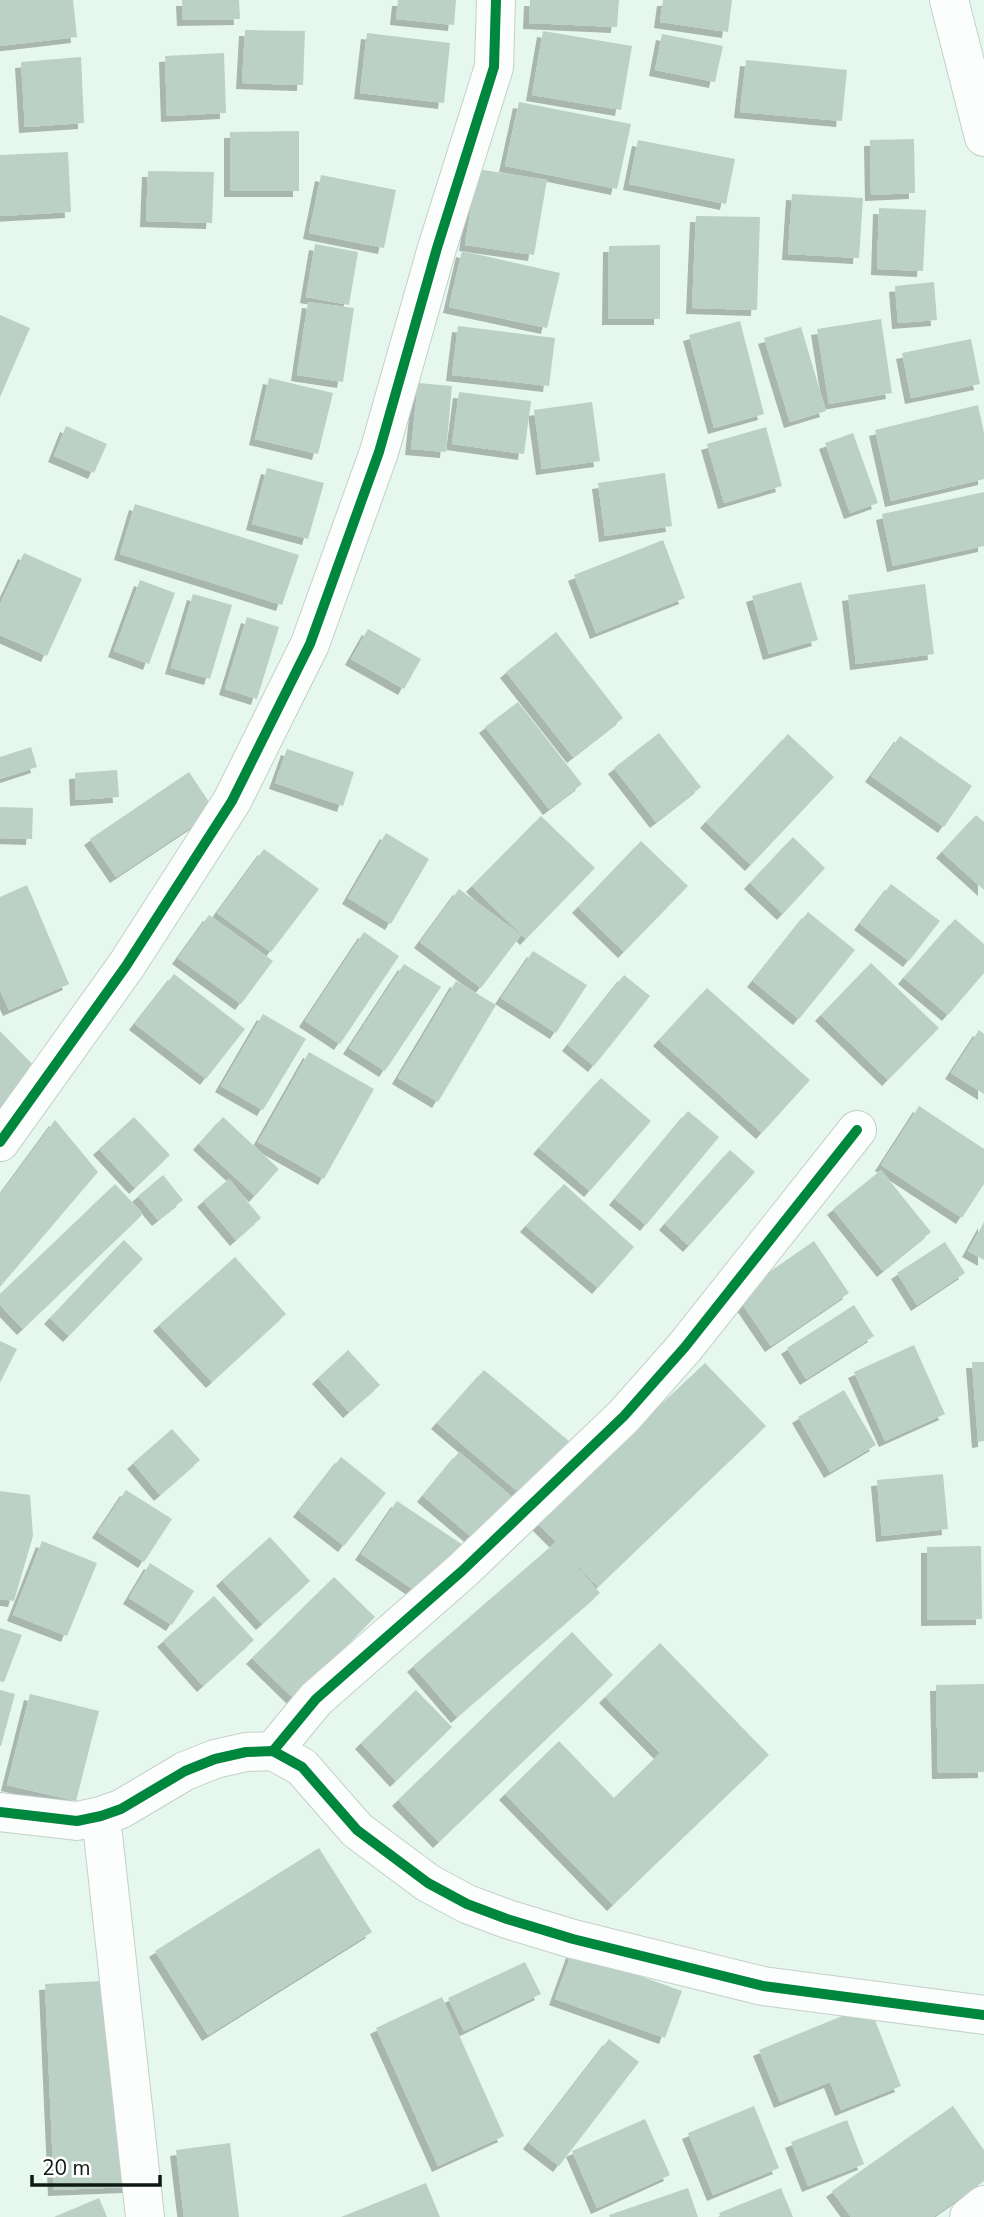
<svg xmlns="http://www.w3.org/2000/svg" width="984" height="2217" font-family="'Nunito Sans',sans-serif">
<defs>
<filter id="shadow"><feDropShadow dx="-6" dy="6" stdDeviation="0" flood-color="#0004"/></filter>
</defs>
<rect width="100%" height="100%" fill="#e6f7ee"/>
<g fill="#bbd1c6" filter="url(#shadow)">
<path d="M0 0H73L77 37 0 46Z"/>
<path d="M182 0H239L240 19 183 20Z"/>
<path d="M398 0H456L454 25 396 19Z"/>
<path d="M530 0H619L617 27 529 23Z"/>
<path d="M663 0H732L728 32 660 22Z"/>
<path d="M245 30 305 31 303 85 242 83Z"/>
<path d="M543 31 632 46 621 110 532 95Z"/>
<path d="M367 33 450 43 444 103 360 93Z"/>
<path d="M662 34 723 46 715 82 655 70Z"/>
<path d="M224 53 226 113 167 116 165 56Z"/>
<path d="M81 57 84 123 25 127 21 62Z"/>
<path d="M746 60 847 70 842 121 740 112Z"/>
<path d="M519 102 631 124 617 189 505 166Z"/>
<path d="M299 131V191H230V132Z"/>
<path d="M914 139 915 193 871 195 870 140Z"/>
<path d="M638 140 735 159 726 204 629 184Z"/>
<path d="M68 152 71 212 0 216V155Z"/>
<path d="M477 169 547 180 534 255 465 245Z"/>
<path d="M148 171 214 172 212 223 146 221Z"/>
<path d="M321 175 396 190 384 248 309 233Z"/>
<path d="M792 194 863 198 859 258 788 254Z"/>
<path d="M879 208 926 210 923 271 877 269Z"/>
<path d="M696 216 760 217 757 310 692 308Z"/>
<path d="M315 244 358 252 349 305 306 297Z"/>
<path d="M660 245V319H608L609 246Z"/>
<path d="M462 251 560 273 547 328 449 307Z"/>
<path d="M934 282 937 320 898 323 895 286Z"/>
<path d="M308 302 354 308 343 382 297 375Z"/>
<path d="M0 315 30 328 0 397Z"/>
<path d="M881 319 892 393 829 404 817 329Z"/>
<path d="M740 321 764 414 714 428 689 335Z"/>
<path d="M458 326 555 338 549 386 452 375Z"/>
<path d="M801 327 826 411 790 422 764 338Z"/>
<path d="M971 339 980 384 911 398 902 353Z"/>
<path d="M269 378 333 393 318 454 255 439Z"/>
<path d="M418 383 452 386 446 452 411 449Z"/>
<path d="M459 392 531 401 524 454 452 444Z"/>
<path d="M592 402 600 461 542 469 534 410Z"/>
<path d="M978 405 984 433V479L891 501 875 430Z"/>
<path d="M66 426 107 444 94 473 54 456Z"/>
<path d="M766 427 782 486 724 503 707 444Z"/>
<path d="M853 433 878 503 850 513 825 443Z"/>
<path d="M267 468 324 483 308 539 252 524Z"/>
<path d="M665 473 672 526 605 536 598 483Z"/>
<path d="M984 492V546L893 566 882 514Z"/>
<path d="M135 504 299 555 282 605 120 554Z"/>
<path d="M663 540 685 598 596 633 574 575Z"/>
<path d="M24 553 82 579 47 656 0 635V604Z"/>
<path d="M140 580 175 593 149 664 114 651Z"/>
<path d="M801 582 818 640 769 654 752 596Z"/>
<path d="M925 584 934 654 856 664 848 595Z"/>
<path d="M193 594 232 605 210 679 171 668Z"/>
<path d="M247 617 279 627 257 699 225 689Z"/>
<path d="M368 629 421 659 404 689 351 659Z"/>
<path d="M556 632 623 718 573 757 506 672Z"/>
<path d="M518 702 582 784 549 809 485 727Z"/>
<path d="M659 733 701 787 656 822 614 768Z"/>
<path d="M788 734 834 777 751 865 706 822Z"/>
<path d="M900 736 972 786 944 827 871 776Z"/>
<path d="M31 747 37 767 0 779V757Z"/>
<path d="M287 749 354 772 343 806 275 783Z"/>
<path d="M117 770 119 797 76 800 75 773Z"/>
<path d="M189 772 215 811 116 877 90 839Z"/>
<path d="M0 807 33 808 32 839 0 838Z"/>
<path d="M976 815 984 822V890L942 852Z"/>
<path d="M541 816 595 868 526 939 472 886Z"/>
<path d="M386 833 429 859 391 924 348 898Z"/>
<path d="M793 837 825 868 783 914 750 883Z"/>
<path d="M641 841 688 886 624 952 578 907Z"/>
<path d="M264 849 319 889 271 952 217 913Z"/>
<path d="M891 884 940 921 909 961 860 924Z"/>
<path d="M27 885 69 984 9 1010 0 990V897Z"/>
<path d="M459 889 521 935 481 988 420 942Z"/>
<path d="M808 912 855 950 799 1019 753 981Z"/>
<path d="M209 915 273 961 241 1004 178 958Z"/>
<path d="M955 919 984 944V973L948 1015 904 978Z"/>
<path d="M364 932 399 956 340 1044 305 1021Z"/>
<path d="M533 951 587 985 556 1033 501 998Z"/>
<path d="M871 963 939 1028 888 1080 821 1015Z"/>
<path d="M404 964 441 987 385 1071 349 1048Z"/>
<path d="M174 974 245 1029 206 1079 135 1024Z"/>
<path d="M624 975 650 996 594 1066 568 1045Z"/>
<path d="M456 981 496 1005 438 1102 398 1078Z"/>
<path d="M707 988 810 1080 762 1133 659 1040Z"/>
<path d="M263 1014 306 1039 263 1110 221 1086Z"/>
<path d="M979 1030 984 1034V1094L951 1073Z"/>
<path d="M0 1031 41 1073 0 1112Z"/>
<path d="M309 1052 374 1089 324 1179 258 1142Z"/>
<path d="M601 1078 651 1121 590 1191 539 1148Z"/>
<path d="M919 1106 984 1149V1184L962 1218 881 1165Z"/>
<path d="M688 1111 719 1137 646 1225 615 1199Z"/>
<path d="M134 1117 170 1155 135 1188 99 1149Z"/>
<path d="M223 1117 279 1169 255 1196 199 1144Z"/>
<path d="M55 1120 98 1172 0 1287V1195Z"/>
<path d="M730 1150 755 1172 689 1246 665 1224Z"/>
<path d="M881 1170 931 1232 883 1271 833 1209Z"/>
<path d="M163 1175 183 1200 158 1220 138 1196Z"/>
<path d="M229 1179 261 1218 236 1240 203 1201Z"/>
<path d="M115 1184 143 1214 23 1329 0 1305V1294Z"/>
<path d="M564 1184 634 1247 598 1288 526 1226Z"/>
<path d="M984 1222V1260L968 1251Z"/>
<path d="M124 1240 143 1259 69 1336 50 1318Z"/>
<path d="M814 1241 849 1293 771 1346 736 1295Z"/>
<path d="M945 1242 965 1273 917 1305 897 1273Z"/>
<path d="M235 1257 286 1314 212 1382 159 1325Z"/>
<path d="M854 1305 874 1336 806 1379 787 1348Z"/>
<path d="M0 1341 17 1349 0 1383Z"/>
<path d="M914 1345 945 1414 885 1441 854 1372Z"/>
<path d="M348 1350 380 1385 349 1412 318 1378Z"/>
<path d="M972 1362H984V1441L978 1442Z"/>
<path d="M705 1363 766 1426 598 1587 559 1546 600 1593 457 1717 413 1666 556 1542 536 1522Z"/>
<path d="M484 1370 576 1447 530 1502 437 1423Z"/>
<path d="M844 1390 876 1445 830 1472 798 1417Z"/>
<path d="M172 1429 200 1460 160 1495 133 1463Z"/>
<path d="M459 1452 511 1496 475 1540 423 1496Z"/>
<path d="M341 1457 386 1493 344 1546 299 1511Z"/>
<path d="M943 1474 948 1529 882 1536 877 1480Z"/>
<path d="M126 1490 172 1519 144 1562 98 1532Z"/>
<path d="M0 1491 30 1495 33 1536 14 1601 0 1599Z"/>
<path d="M397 1501 463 1545 426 1598 361 1554Z"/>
<path d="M270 1537 310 1581 262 1624 222 1580Z"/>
<path d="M42 1541 97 1563 67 1636 13 1615Z"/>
<path d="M981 1546 982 1619 927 1620V1547Z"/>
<path d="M150 1563 194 1591 172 1625 129 1598Z"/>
<path d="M334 1577 375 1617 294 1699 252 1658Z"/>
<path d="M214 1596 254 1640 203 1686 163 1641Z"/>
<path d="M0 1628 22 1635 4 1682 0 1681Z"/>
<path d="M572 1632 613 1675 439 1842 398 1800Z"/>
<path d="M660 1643 769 1755 613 1905 505 1794 559 1741 614 1798 660 1753 605 1697Z"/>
<path d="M984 1684V1772L938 1773 936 1685Z"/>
<path d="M0 1690 15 1694 1 1746H0Z"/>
<path d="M416 1690 452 1727 396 1781 361 1743Z"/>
<path d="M30 1694 99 1711 76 1801 7 1785Z"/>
<path d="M319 1848 372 1932 208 2035 155 1951Z"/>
<path d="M572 1952 682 1991 665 2038 555 1999Z"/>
<path d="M525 1962 541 1994 464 2031 448 1998Z"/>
<path d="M119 1980 129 2187 54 2190 45 1984Z"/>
<path d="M442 1997 504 2136 438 2166 376 2028Z"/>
<path d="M869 2005 901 2086 841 2110 830 2082 780 2102 759 2050Z"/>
<path d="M609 2039 639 2062 559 2166 529 2143Z"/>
<path d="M754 2106 779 2168 713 2195 688 2133Z"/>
<path d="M953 2106 984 2150V2181L933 2217H851L832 2191Z"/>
<path d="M645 2119 670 2175 597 2208 572 2151Z"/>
<path d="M847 2120 864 2164 808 2186 791 2142Z"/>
<path d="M230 2143 239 2217H184L176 2150Z"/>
<path d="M426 2183 440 2217H341Z"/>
<path d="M688 2188 698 2217H610L609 2215Z"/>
<path d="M781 2188 793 2217H721L719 2213Z"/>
<path d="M99 2198 107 2217H54Z"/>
</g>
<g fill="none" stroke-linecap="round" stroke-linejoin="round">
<g stroke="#c3d0ca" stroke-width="40">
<g id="minor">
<path d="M0 1142 126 966 232 801 310 644 379 452 437 248 494 67 496 0"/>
<path d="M273 1751 316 1699 462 1571 624 1416 685 1347 857 1130"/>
<path d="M0 1812 77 1821 101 1816 121 1809 185 1771 215 1759 246 1752 273 1751 302 1767 357 1830 428 1883 467 1904 507 1919 573 1939 763 1986 984 2015"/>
<path d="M101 1816 145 2217"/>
<path d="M969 2217 984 2205"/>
</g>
</g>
<g stroke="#c3d0ca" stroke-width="40">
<path id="highway" d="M949 0 984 137"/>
</g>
<use href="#minor" stroke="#fbfefc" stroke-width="38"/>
<use href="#highway" stroke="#fbfefc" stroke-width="38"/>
<g stroke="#fff" stroke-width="15">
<g id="cycleway">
<path d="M0 1142 126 966 232 801 310 644 379 452 437 248 494 67 496 0"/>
<path d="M273 1751 316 1699 462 1571 624 1416 685 1347 857 1130"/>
<path d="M0 1812 77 1821 101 1816 121 1809 185 1771 215 1759 246 1752 273 1751 302 1767 357 1830 428 1883 467 1904 507 1919 573 1939 763 1986 984 2015"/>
</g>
</g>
<use href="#cycleway" stroke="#00873e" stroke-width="10"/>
</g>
<path d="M32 2175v10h128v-10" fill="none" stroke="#0f1914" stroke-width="3.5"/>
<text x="42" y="2175" font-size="21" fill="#0f1914" stroke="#ffffff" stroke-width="5" paint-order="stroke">20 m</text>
</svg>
